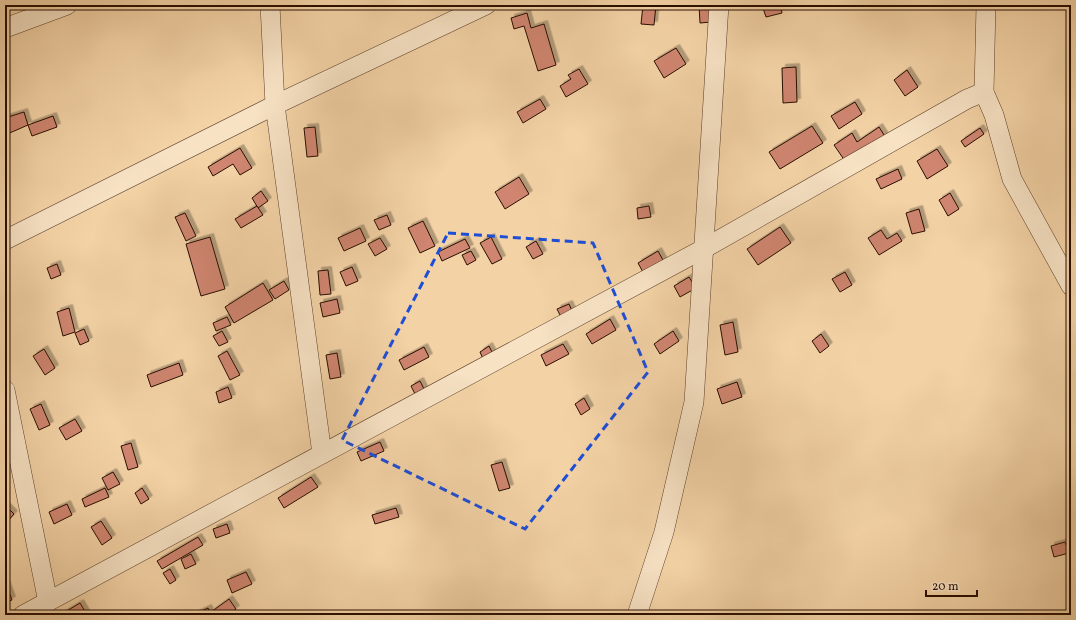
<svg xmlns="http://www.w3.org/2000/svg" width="1076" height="620" font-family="Vollkorn,serif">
<defs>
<filter id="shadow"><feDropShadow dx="3.5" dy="-3.5" stdDeviation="0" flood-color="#0004"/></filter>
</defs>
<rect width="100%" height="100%" fill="#f3d2a5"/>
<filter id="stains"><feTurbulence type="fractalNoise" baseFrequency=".005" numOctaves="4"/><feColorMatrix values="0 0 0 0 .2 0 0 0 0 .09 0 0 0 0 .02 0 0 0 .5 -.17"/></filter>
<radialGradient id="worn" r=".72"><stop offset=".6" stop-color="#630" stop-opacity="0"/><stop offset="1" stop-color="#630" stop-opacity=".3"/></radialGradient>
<g fill="#cf856f" stroke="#280e00" filter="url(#shadow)">
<path d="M643 5H656L654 25 641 24Z"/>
<path d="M699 5H711V22L700 23Z"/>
<path d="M762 5H780L782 13 766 17Z"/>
<path d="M527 13 531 28 544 24 556 65 538 71 524 26 514 29 511 18Z"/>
<path d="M676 48 686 64 664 78 654 61Z"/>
<path d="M796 67 797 102 783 103 782 68Z"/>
<path d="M579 69 588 84 566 97 560 86 571 79 568 75Z"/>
<path d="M907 70 918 87 905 96 894 80Z"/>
<path d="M540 99 546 109 523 123 517 112Z"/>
<path d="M855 102 862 114 839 129 831 116Z"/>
<path d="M24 112 28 125 5 135V118Z"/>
<path d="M53 116 57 127 32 136 28 125Z"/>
<path d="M812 126 823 143 780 169 769 152Z"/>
<path d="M315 127 318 156 307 157 304 128Z"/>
<path d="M879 127 886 138 847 164 834 145 852 133 857 142Z"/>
<path d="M980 128 984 134 965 147 961 141Z"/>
<path d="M240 148 252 168 240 175 233 164 213 176 208 167Z"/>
<path d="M937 149 948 166 927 179 917 161Z"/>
<path d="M898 169 902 179 881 189 876 179Z"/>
<path d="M519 177 529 194 505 209 495 192Z"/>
<path d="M261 191 268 201 258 208 252 198Z"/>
<path d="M950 193 959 209 948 216 939 200Z"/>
<path d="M257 206 263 215 241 228 235 219Z"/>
<path d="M649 206 651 217 638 219 637 208Z"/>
<path d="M919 209 925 231 912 234 906 213Z"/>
<path d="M185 213 196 236 186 241 175 217Z"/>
<path d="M387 215 391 225 379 230 374 220Z"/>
<path d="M423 221 435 246 420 253 408 228Z"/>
<path d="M780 227 791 243 758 265 747 249Z"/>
<path d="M360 228 366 241 344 251 338 238Z"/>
<path d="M881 230 887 239 897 233 902 241 879 255 868 238Z"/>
<path d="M210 237 225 289 201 296 186 244Z"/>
<path d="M491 237 502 259 492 264 480 243Z"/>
<path d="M380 238 387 249 375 256 368 244Z"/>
<path d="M465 239 470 248 442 261 438 252Z"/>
<path d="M536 241 543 254 533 259 526 247Z"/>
<path d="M471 251 476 260 467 265 462 255Z"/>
<path d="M658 251 664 262 644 274 638 263Z"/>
<path d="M57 264 61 275 51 279 47 268Z"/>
<path d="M352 267 358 281 346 286 340 272Z"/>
<path d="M328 270 331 294 320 295 318 271Z"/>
<path d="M845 272 852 285 840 292 832 279Z"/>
<path d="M689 277 696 288 680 297 674 286Z"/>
<path d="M284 281 289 290 275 299 269 290Z"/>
<path d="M263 283 273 300 234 323 225 307Z"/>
<path d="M337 299 340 313 323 317 320 303Z"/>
<path d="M569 304 573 313 562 319 557 309Z"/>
<path d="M69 308 75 332 63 336 57 312Z"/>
<path d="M227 317 231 325 216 331 213 323Z"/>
<path d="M610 319 616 330 592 344 586 334Z"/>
<path d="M733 322 738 352 725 355 720 325Z"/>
<path d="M84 329 89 341 80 345 75 333Z"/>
<path d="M222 331 228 342 219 346 213 336Z"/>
<path d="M673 331 679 341 660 354 654 344Z"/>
<path d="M821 334 829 346 820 353 812 341Z"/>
<path d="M563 344 569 354 546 366 541 355Z"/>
<path d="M489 346 494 356 484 361 480 352Z"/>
<path d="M424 347 429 357 404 370 399 360Z"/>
<path d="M44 349 55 368 45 375 33 356Z"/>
<path d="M227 351 240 375 230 380 218 356Z"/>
<path d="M337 353 341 377 330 379 326 355Z"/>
<path d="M179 363 183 375 151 387 147 375Z"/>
<path d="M420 381 425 391 416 396 411 386Z"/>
<path d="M737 382 742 397 722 404 717 389Z"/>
<path d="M228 387 232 398 219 403 216 392Z"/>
<path d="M584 398 590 409 581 415 575 404Z"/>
<path d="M41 404 50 425 39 430 30 409Z"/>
<path d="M75 419 82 431 66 440 59 428Z"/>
<path d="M380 442 384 451 361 461 357 452Z"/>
<path d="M131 443 138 467 128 470 121 446Z"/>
<path d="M502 462 510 488 499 491 491 465Z"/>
<path d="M113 472 120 484 108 490 102 478Z"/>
<path d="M311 477 318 487 284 508 278 498Z"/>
<path d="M105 488 109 497 85 507 82 499Z"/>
<path d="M142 488 149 499 141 504 135 493Z"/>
<path d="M67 504 72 515 54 524 49 512Z"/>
<path d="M5 505 14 514 5 524Z"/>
<path d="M396 508 399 517 375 524 372 515Z"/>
<path d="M101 521 112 538 102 545 91 527Z"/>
<path d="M227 524 230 533 216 538 213 529Z"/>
<path d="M198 537 203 545 162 569 157 561Z"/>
<path d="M1065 542 1069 553 1054 557 1051 546Z"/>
<path d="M191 554 196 564 185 569 181 559Z"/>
<path d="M170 569 176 580 170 584 163 573Z"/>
<path d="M246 572 252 584 232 593 227 580Z"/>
<path d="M5 581 12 600 5 603Z"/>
<path d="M229 599 236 609 227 615H213L211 612Z"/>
<path d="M80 603 86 613 83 615H60Z"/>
<path d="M208 608 211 615H193Z"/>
</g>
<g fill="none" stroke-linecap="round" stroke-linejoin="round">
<g stroke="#5b3f29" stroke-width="20">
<g id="street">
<path d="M270 5 275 105 322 454"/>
<path d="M986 5 984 92 994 115 1012 179 1071 286"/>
<path d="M5 28 67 5"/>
<path d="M5 240 275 105 486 5"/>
<path d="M5 390 48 602"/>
<path d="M23 615 705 248 967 99 984 92"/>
<path d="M637 615 664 532 694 402 719 5"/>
</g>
</g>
<use href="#street" stroke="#f7e2c4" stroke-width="19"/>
</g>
<path fill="none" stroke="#1d4ed8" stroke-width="3" stroke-dasharray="8 5" stroke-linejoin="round" d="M448 233 593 243 648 372 525 529 342 440Z"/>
<rect width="1076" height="620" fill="none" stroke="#f3d2a5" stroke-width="20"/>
<rect x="6" y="6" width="1064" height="608" fill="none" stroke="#280e00" stroke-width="2"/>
<rect x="10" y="10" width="1056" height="600" fill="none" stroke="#280e00"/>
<path d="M926 590v6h51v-6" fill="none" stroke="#280e00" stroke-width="2"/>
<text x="932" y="590" font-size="12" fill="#280e00" stroke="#f7e2c4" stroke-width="3" paint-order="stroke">20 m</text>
<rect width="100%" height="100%" filter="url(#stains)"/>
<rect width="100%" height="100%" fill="url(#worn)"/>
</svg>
